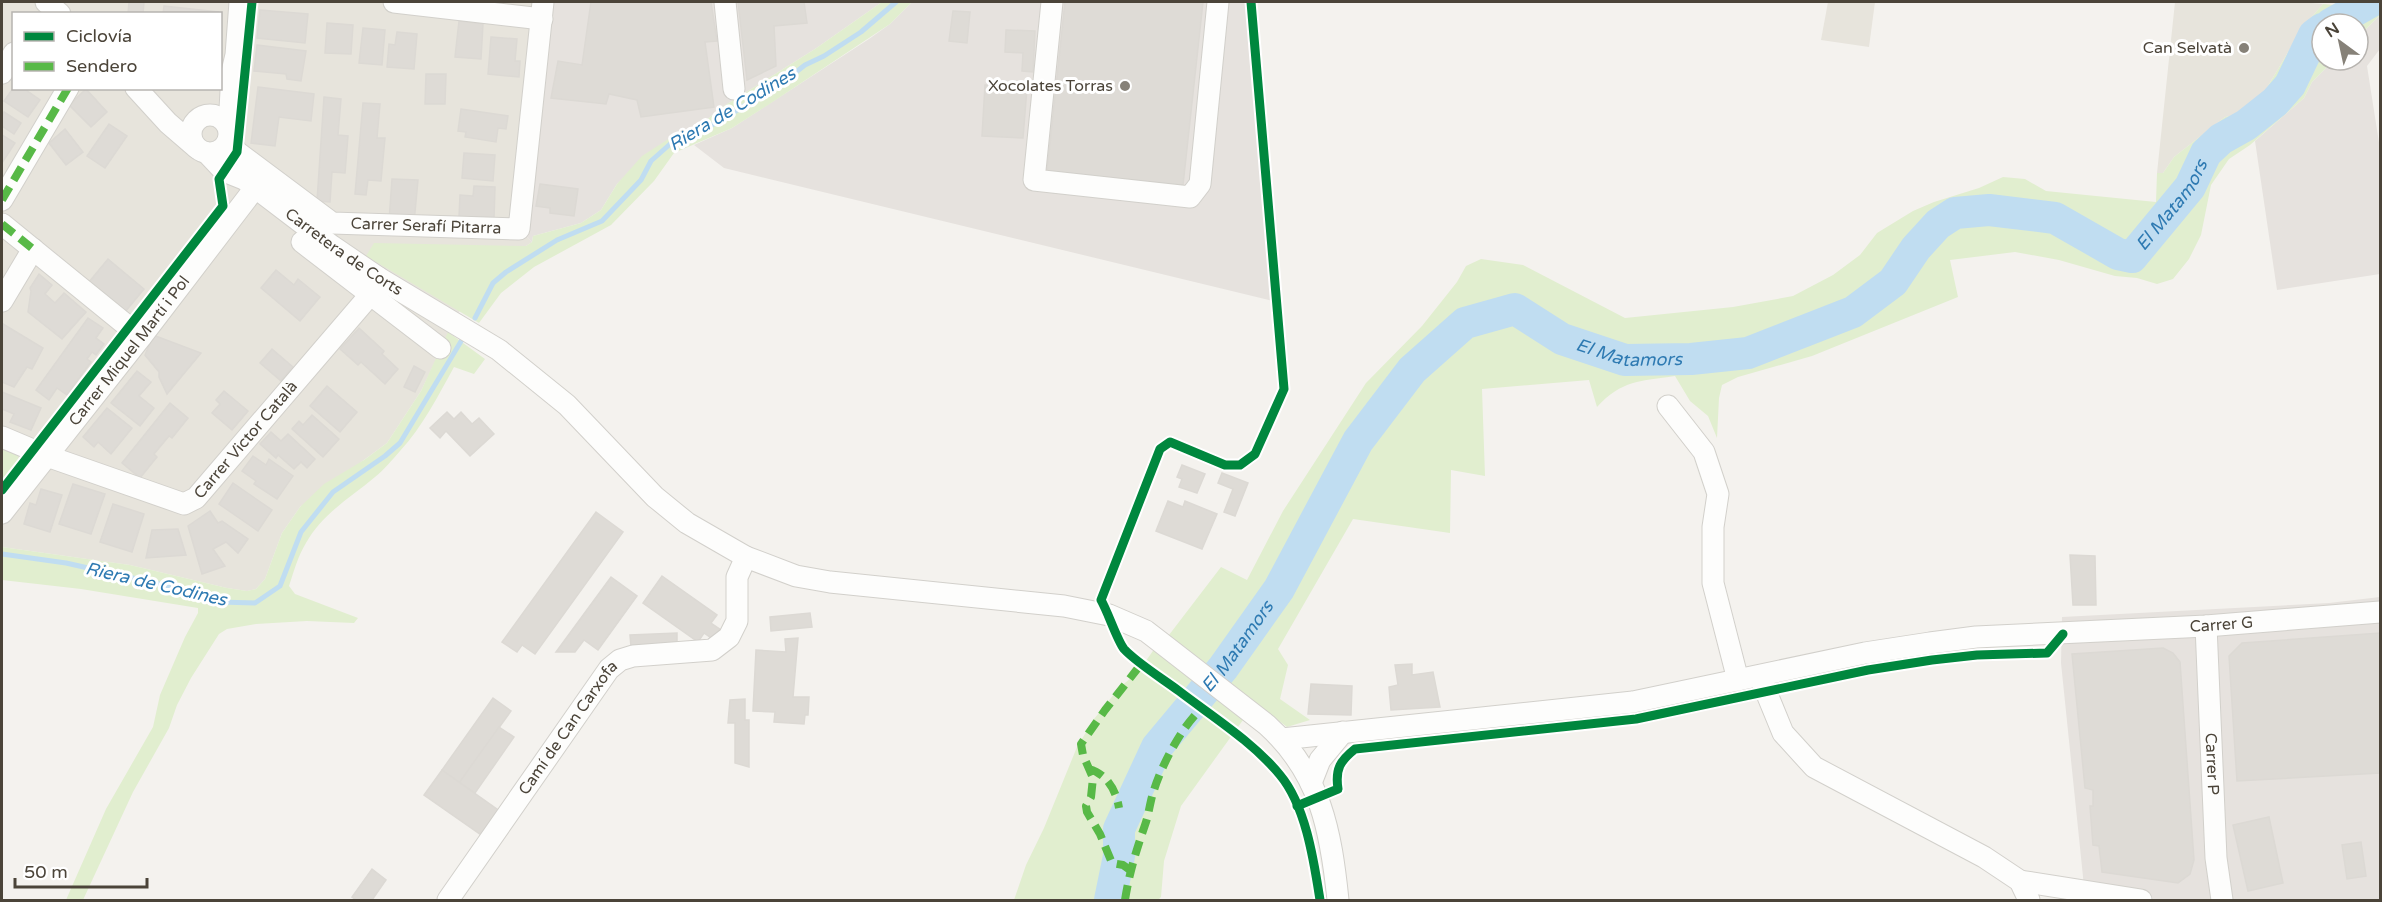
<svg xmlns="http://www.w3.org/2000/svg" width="2382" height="902" font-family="'Varela Round',sans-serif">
<rect width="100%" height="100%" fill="#f4f2ee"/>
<g fill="#e7e4dc" fill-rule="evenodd">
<path d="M2 2H544L519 229 532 242 495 267 459 312 421 391 387 443 300 507 282 533 265 579 256 589 247 591 227 588 130 565 2 547ZM14 14H220V88H14Z"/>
<path d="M1828 2H1875L1869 47 1821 40Z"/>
<path d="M2175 2H2300L2323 4 2303 27 2259 101 2243 113 2225 117 2174 157 2163 173H2157Z"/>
</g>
<g fill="#e6e2de">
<path d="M544 2H882L815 49 724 106 700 125 670 138 617 184 601 210 581 223 533 236 532 242 519 229Z"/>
<path d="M912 2H1248L1273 301 724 168 694 145 732 128 869 39 890 24Z"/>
<path d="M2380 15V49L2367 66 2380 149V274L2277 290 2255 141 2304 98 2312 82 2334 60H2358V37Z"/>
<path d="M2380 597V900H2104L2085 896 2061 663 2062 617 2329 603Z"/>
</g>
<g fill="#e1eecf">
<path d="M882 2H912L890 24 768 105 732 128 674 153 654 181 611 225 534 267 501 293 479 323 366 256 374 243 526 246 532 242 533 236 581 223 601 210 617 184 642 156 670 138 700 125 724 106 815 49Z"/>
<path d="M2323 4 2380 9V15L2358 37V24H2322V60H2334L2312 82 2304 98 2250 145 2229 159 2211 185 2201 235 2189 259 2173 279 2157 284 2137 278 2115 276 2059 260 2015 252 1950 260 1958 297 1812 356 1738 377 1722 385 1719 398 1717 438 1708 416 1690 401 1675 376C1640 381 1622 380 1597 407L1589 380 1482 389 1485 476 1451 470 1450 533 1353 519 1278 649 1288 665 1280 699 1310 720 1287 727 1169 635 1221 567 1247 580 1283 511 1366 383 1422 326 1457 282 1466 266 1481 259 1523 265 1625 318 1733 307 1793 296 1833 275 1860 255 1877 233 1913 211 1934 202 1979 188 2003 177 2025 179 2046 191 2156 202 2157 173H2163L2174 157 2225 117 2243 113 2259 101 2303 27Z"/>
<path d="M448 332 485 359 474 374 454 367C438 396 423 426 400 451 392 460 384 470 375 477 350 498 322 514 306 543 298 556 294 571 289 586L295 594 358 618 354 623 307 621 256 624 227 629 219 634 191 678 177 705 169 728 133 792 83 900H66L106 809 153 727 160 695 185 637 198 613V608L81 589 2 580V547L130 565 227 588 247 591 256 589 265 579 282 533 300 507 324 484 364 460 387 443 421 391Z"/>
<path d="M2 448 17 454 19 459 2 482Z"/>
<path d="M1155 648 1243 720 1181 806 1164 861 1161 897 1158 900H1014L1026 865 1044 828 1077 747 1094 719 1119 688 1138 672Z"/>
</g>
<path fill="#c0ddf1" d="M1116 817 1124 818 1132 826 1122 839 1119 856 1106 823Z"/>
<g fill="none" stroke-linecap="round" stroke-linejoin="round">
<g stroke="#c0ddf1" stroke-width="5">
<path d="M475 318 493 283 506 272 557 240 602 221 641 180 651 161 678 137 705 129 778 86 805 65 824 56 861 32 896 2"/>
<path d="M2 554 66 563 168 586 219 602 255 603 280 586 301 532 333 492 385 456 400 443 463 338"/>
</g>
<g stroke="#c0ddf1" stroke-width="32">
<path d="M2331 24 2370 2"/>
<path id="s1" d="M1110 900 1119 856V829L1157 747 1223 668 1279 589 1358 441 1412 370 1465 323 1515 309 1562 339 1625 360 1691 359 1748 353 1853 312 1893 282 1916 248 1938 224 1955 213 1989 210 2055 218 2118 254 2132 257 2190 187 2206 153 2221 139 2246 125 2275 102 2290 85 2314 35 2322 29"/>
</g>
</g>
<g fill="#dedbd6" stroke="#dcd9d4" stroke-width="1.5">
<path d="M129 2H144L143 14H128Z"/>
<path d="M591 2H711L717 41 705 42 714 107 641 117 637 100 609 94 606 104 551 98 558 61 582 65Z"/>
<path d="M738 2H804L807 23 774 26 776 66 747 80Z"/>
<path d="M1065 2H1203L1183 185 1047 171Z"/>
<path d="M164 6 218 12 217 14H163Z"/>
<path d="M260 10 308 14 305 43 257 38Z"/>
<path d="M953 11 970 12 967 43 949 41Z"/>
<path d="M459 21 483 24 481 59 455 57Z"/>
<path d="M327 23 353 25 351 54 325 53Z"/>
<path d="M363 28 385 30 382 65 359 63Z"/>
<path d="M1006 30 1035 31 1033 72 1022 71 1023 53 1005 52Z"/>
<path d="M397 32 417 34 414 69 387 67 389 44 395 45Z"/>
<path d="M491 37 517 39 515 61H520L519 77 488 74Z"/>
<path d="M257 45 306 51 301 81 287 79 286 74 254 71Z"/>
<path d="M426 74H446L445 104H425Z"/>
<path d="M985 85 1027 88 1023 138 982 136Z"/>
<path d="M14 87 23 88 40 100 28 117 4 101Z"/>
<path d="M258 87 314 94 311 121 279 117 275 146 251 143Z"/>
<path d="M86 89 107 112 91 127 69 105Z"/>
<path d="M324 97 341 99 338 135 348 136 345 173 332 172 330 202 317 201Z"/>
<path d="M363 103 380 104 377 138H385L381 181 368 180 366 195 355 194Z"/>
<path d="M461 109 508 116 506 129 498 128 496 142 465 137 466 132 458 131Z"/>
<path d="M4 112 21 123 14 134 2 126V116Z"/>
<path d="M109 124 127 136 105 168 87 156Z"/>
<path d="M65 129 83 152 66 165 49 143Z"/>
<path d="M2 135 15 143 2 163Z"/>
<path d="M464 153 495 155 493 181 462 178Z"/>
<path d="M392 179 418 180 414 223 389 221Z"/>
<path d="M540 184 578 189 574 216 550 213V208L536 206Z"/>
<path d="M474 186 495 187 494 219 459 217 460 195 473 196Z"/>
<path d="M108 259 144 289 125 312 89 282Z"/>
<path d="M276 270 294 285 298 279 320 297 300 321 261 288Z"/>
<path d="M39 274 52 285 45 294 55 303 64 293 86 312 62 339 28 312 31 291 30 288Z"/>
<path d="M88 318 103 328 96 338 104 344 96 355 92 352 87 359 91 362 67 395 57 388 49 400 36 390Z"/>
<path d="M3 324 43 348 32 369 27 367 14 387 2 382Z"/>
<path d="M359 328 384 351 382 354 398 369 385 384 361 362 358 365 340 349Z"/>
<path d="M153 335 201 353 167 394 159 377V372L145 355Z"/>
<path d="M272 349 293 367 281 381 260 363Z"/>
<path d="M414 366 425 372 415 392 404 387Z"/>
<path d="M137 371 151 382 139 396 154 408 140 426 111 403Z"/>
<path d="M327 386 357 412 340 432 310 406Z"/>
<path d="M224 391 248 411 232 430 212 413 220 404 216 400Z"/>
<path d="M2 392 41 408 31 430 10 422 14 414 2 409Z"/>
<path d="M170 403 188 418 172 438 169 436 154 454 157 457 140 478 122 463Z"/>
<path d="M107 408 132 428 111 454 98 442 94 447 83 437Z"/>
<path d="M447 412 454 419 461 412 472 424 479 418 494 434 470 456 446 431 440 438 430 428Z"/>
<path d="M312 415 339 439 323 457 292 429 299 421 303 425Z"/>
<path d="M271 432 281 441 288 434 315 459 307 468 301 462 294 469 278 455 276 458 260 444Z"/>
<path d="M253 456 266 465 269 459 293 476 277 499 254 484 256 481 242 471Z"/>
<path d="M1182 465 1205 474 1197 493 1179 487 1182 479 1177 477Z"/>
<path d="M1222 473 1248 483 1235 516 1224 512 1233 489 1218 483Z"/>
<path d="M233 483 272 510 258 531 219 504Z"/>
<path d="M73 484 105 494 91 534 59 524Z"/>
<path d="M41 489 62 495 50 532 24 524 30 503 36 505Z"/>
<path d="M1168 501 1183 507 1185 501 1217 514 1202 549 1156 531Z"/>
<path d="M113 504 144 514 132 552 100 542Z"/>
<path d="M210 511 218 523 222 521 248 539 238 553 226 542 213 549 225 566 202 574 188 526Z"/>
<path d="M596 512 623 532 535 654 522 645 517 652 502 642Z"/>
<path d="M178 529 186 555 146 558 152 530Z"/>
<path d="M2070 555 2095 556 2096 605H2073Z"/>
<path d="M662 576 717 615 711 623 721 630 714 640 704 633 698 642 643 603Z"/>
<path d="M611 577 637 596 598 650 584 640 575 652H556Z"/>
<path d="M810 613 812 627 771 631 770 617Z"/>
<path d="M677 633V646L631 647 630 635Z"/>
<path d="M2380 633V773L2237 781 2229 656 2242 643Z"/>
<path d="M798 638 793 697H809L808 715H805L804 724 774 722 775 712 753 711 756 650 786 652 785 639Z"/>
<path d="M2163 648 2173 653 2180 662 2194 860 2190 874 2178 883 2102 872 2099 846 2093 845 2090 806H2093V790L2085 788 2072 654Z"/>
<path d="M1412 664V675L1433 672 1440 707 1391 710 1389 687 1398 685 1395 665Z"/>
<path d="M1311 684 1352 686 1351 715 1308 714Z"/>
<path d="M493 698 511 711 459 783 442 770Z"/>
<path d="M745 699V720H749V767L735 763V723H728L730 700Z"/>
<path d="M499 727 514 737 475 793 459 783Z"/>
<path d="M442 770 501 812 484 837 424 795Z"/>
<path d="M2269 817 2283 883 2248 891 2233 825Z"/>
<path d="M2361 842 2366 876 2347 879 2342 845Z"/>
<path d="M372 869 386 880 372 900H356L352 897Z"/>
</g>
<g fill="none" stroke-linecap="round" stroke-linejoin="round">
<g stroke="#d2d0cb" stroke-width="23">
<g id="minor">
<path d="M46 2 60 14"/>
<path d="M394 2 542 19"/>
<path d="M725 2 734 89"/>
<path d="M1052 2 1034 180 1190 197 1200 184 1218 2"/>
<path d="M2 73 14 53"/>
<path d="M136 88 168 123 197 148"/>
<circle cx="210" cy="134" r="19"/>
<path d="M229 128 232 72 236 55 240 2"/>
<path id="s2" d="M229 139 237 152 332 223 519 229 543 2"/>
<path id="s3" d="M207 153 224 171 244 179 332 246 379 278 499 350 567 405 655 497 687 523 746 557 796 576 830 582 1064 606 1109 615 1146 631 1159 641 1267 725C1321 774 1331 832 1338 900"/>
<path d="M2 200 68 88"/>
<path d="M2 224 141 337"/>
<path d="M302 242 440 348"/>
<path d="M2 301 33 249"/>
<path d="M1668 406 1704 452 1718 494 1713 527V583L1738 680"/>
<path id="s4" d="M2 437 47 456 184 504 196 498 370 295 379 278"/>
<path id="s5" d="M2 513 141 337 255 188"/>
<path id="s6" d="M2206 626 2216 858 2222 900"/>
<path d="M1760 677 1783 733 1814 767 1984 857 2020 881 2029 900"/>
<path id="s7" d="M1282 739 1633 702 1865 653 1930 643 1976 637 2206 626 2380 612"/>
<path d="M1311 783 1320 760 1343 732"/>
<path d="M2020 881 2141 900"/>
<path id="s8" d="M448 900 609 669 620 660 633 656 712 650 729 637 737 621V577L746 557"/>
</g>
</g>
<use href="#minor" stroke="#fdfdfc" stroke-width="21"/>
<g stroke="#58b947" stroke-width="8" stroke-dasharray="15 8" stroke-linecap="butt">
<path d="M2 200 68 88"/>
<path d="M2 224 33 249"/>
<path d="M1089 769C1107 774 1116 790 1119 808"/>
<path d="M1130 870 1123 865 1112 863 1100 834 1087 812 1086 806 1091 797 1093 778 1083 755 1081 744 1105 710 1142 663"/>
<path d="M1125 900C1129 874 1136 851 1145 825 1149 814 1150 801 1154 790 1162 764 1185 720 1206 705"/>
</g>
<g stroke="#fff" stroke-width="13">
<g id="cycleway">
<path d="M1251 2 1284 389 1255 454 1240 465H1225L1170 442 1160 449 1101 600C1108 612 1117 640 1124 649 1137 663 1163 679 1179 691 1213 717 1253 742 1280 775 1306 806 1314 862 1320 900"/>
<path d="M2 490 223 206 219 179 237 152 252 2"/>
<path d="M1297 806 1338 789C1335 769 1340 761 1355 749L1636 719 1868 670 1932 660 1977 655 2047 653 2063 634"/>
</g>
</g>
<use href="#cycleway" stroke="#00873e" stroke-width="9"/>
</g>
<g fill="#868178" stroke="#fff" stroke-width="2">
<circle cx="2244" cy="48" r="6"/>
<circle cx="1125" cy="86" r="6"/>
</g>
<g text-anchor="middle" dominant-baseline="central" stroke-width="6" stroke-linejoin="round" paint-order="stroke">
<g font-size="16" fill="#4b4439" stroke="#fff" text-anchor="end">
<text x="2232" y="48">Can Selvatà</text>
<text x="1113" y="86">Xocolates Torras</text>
</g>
<g font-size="16" fill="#4b4439" stroke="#fff">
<text stroke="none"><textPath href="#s2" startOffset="228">Carrer Serafí Pitarra</textPath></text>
<text stroke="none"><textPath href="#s3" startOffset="170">Carretera de Corts</textPath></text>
<text stroke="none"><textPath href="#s5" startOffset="206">Carrer Miquel Martí i Pol</textPath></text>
<text stroke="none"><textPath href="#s4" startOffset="284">Carrer Victor Català</textPath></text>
<text stroke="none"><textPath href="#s7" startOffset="948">Carrer G</textPath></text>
<text stroke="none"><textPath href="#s8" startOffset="210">Camí de Can Carxofa</textPath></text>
<text stroke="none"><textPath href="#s6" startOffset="138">Carrer P</textPath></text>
</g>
<g font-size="18" font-style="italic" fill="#2e7ab2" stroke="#fff">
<text transform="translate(732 109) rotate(-31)">Riera de Codines</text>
<text stroke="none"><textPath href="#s1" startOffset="1497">El Matamors</textPath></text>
<text stroke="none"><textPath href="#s1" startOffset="867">El Matamors</textPath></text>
<text transform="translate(156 584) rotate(13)">Riera de Codines</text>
<text stroke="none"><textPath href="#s1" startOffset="291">El Matamors</textPath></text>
</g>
</g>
<rect width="2382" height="902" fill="none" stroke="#4b4439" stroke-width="6"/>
<rect x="12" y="12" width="210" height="78" fill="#ffffff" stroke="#b7b4b0" stroke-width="1.5"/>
<rect x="24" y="32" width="30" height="9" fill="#00873e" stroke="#b7b4b0" stroke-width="1.5"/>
<text x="66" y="42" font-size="18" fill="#4b4439">Ciclovía</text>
<rect x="24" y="62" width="30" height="9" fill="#58b947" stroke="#b7b4b0" stroke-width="1.5"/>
<text x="66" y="72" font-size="18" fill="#4b4439">Sendero</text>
<g transform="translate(2340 42) rotate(327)"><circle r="28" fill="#ffffff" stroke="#b7b4b0" stroke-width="1.5"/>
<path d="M0-4.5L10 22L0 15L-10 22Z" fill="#868178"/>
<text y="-9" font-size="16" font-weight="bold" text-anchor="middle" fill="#4b4439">N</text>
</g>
<path d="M15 878v9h132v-9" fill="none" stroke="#4b4439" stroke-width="3"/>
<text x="24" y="878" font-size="18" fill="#4b4439" stroke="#ffffff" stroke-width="4.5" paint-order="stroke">50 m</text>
</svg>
